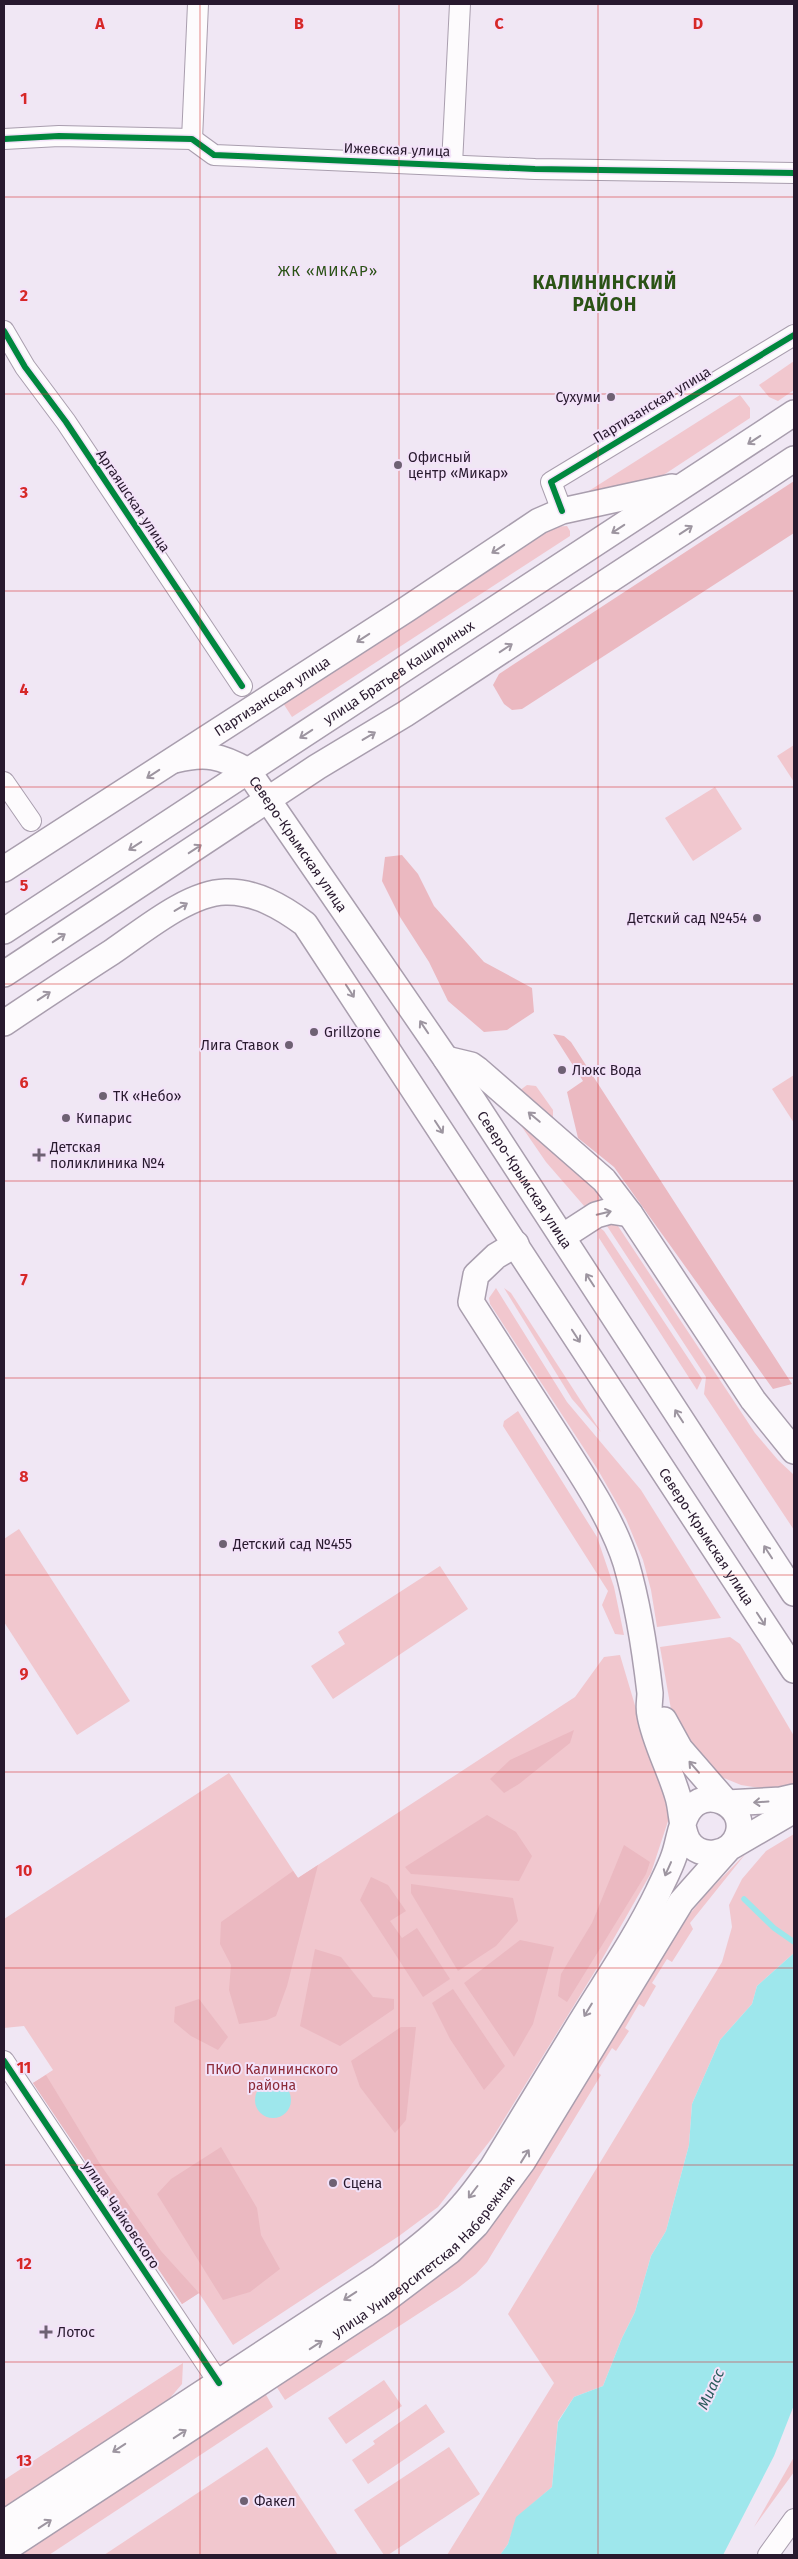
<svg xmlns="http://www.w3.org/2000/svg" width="798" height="2559" font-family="'Fira Sans',sans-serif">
<rect width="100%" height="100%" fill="#f0e7f4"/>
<g fill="#f1c7ce">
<path d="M794 361V390L778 401 769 397 759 385Z"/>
<path d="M740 395 750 408V418L662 476 584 494Z"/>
<path d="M567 526 570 531V536L292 717 283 703 541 532 552 527Z"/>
<path d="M794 745V782L777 756Z"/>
<path d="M715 787 742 829 693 861 665 818Z"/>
<path d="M794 1075V1123L772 1089Z"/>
<path d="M527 1085 536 1086 553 1110V1121L519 1091Z"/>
<path d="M511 1111 593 1187 600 1199 585 1207 546 1162Z"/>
<path d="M605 1223H614L618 1226 755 1433 778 1460 794 1475V1530L704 1394 706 1377Z"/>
<path d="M599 1227 604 1231 702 1379 697 1390 599 1238Z"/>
<path d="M496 1288 567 1402 641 1490 721 1618 657 1627 651 1590 643 1560 626 1519 598 1470 490 1304 489 1298Z"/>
<path d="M504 1288 511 1293 601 1432 572 1399Z"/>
<path d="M518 1411 597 1537 614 1587 624 1635 615 1634 602 1605 608 1591 503 1426 504 1421Z"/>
<path d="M19 1529 130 1701 77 1735 4 1622V1539Z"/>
<path d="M440 1566 468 1609 333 1699 311 1666 345 1644 338 1632Z"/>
<path d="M730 1637 740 1644 794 1736V1786L766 1789 741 1785 719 1776 700 1762 672 1715 660 1647Z"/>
<path d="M620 1655 645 1739 660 1778 669 1818 651 1873 597 1968 493 2137 438 2207 399 2236 233 2345 199 2293 182 2304 33 2083 53 2070 24 2026 4 2028V1919L229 1773 298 1878 575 1697 604 1657Z"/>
<path d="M794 1834V1953L757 1986 752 2004 720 2040 692 2104 689 2145 666 2231 651 2256 635 2312 622 2338 603 2386 574 2397 558 2421 552 2487 517 2517 508 2544 500 2555H447L554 2383 508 2314 722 1962 732 1927 729 1905 742 1879 766 1851Z"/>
<path d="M747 1852 690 1923 693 1929 672 1962 667 1959 652 1983 656 1986 644 2007 639 2004 625 2028 629 2031 616 2051 612 2048 597 2072 601 2075 487 2262 476 2274 458 2288 285 2400 276 2386 415 2294 471 2248 489 2228 528 2175 671 1937 707 1893Z"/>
<path d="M183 2363 182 2384 170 2398 4 2509V2480Z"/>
<path d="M384 2380 402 2406 346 2444 328 2418Z"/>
<path d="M265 2393 273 2407 49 2555H22L51 2534Z"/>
<path d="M426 2404 445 2432 368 2484 352 2460 375 2444 373 2441Z"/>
<path d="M267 2447 338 2555H104Z"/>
<path d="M449 2447 480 2494 388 2555H384L354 2510Z"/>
<path d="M794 2457V2472L754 2527Z"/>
</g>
<g fill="#ebb9c1">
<path d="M794 481V533L522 709 512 710 504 704 493 685 499 674Z"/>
<path d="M402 855 418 874 434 906 484 962 532 988 534 1012 507 1030 484 1032 448 1001 429 962 400 917 382 881 385 857Z"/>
<path d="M553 1034 564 1036 571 1042 792 1384 773 1389 614 1167 578 1138 567 1092 583 1081Z"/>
<path d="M574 1730 570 1743 519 1784 504 1793 490 1779 510 1760Z"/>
<path d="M487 1815 516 1832 532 1856 519 1881 411 1874 405 1867Z"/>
<path d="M624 1845 650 1862 646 1874 567 2002 558 1996 561 1974 592 1923Z"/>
<path d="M318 1865 287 1986 276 2016 267 2020 239 2024 229 1990 231 1965 220 1944 221 1922 293 1871 298 1878Z"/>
<path d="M371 1877 388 1885 406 1911 390 1921 402 1938 417 1928 450 1979 423 1997 360 1900Z"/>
<path d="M411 1884 513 1898 518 1921 496 1946 458 1971 411 1893Z"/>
<path d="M520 1940 554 1947 533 2024 514 2057 464 1983Z"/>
<path d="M315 1949 341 1957 373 1997 394 1999V2009L340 2046 300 2026Z"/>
<path d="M453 1989 505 2066 484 2090 450 2039 432 2003Z"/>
<path d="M199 1999 228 2037 218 2050 191 2036 174 2022 175 2007Z"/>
<path d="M401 2027H416L406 2120 395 2133 360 2087 351 2061Z"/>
<path d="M46 2075 100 2164 161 2251 199 2293 182 2304 33 2083Z"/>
<path d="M221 2147 257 2208 261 2235 280 2269 250 2292 223 2300 157 2194 171 2179Z"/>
</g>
<g fill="#9ee7ec">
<path d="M794 1953V2405L774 2456 723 2555H500L508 2544 516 2517 552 2487 558 2422 574 2397 603 2386 622 2338 635 2312 651 2256 666 2231 689 2145 692 2104 720 2040 752 2004 757 1986Z"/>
<circle cx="273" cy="2100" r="18"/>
</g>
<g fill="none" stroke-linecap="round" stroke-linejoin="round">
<path stroke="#9ee7ec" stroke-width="5.5" d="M744 1899 774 1928 794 1942"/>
<g stroke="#a99eae" stroke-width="22">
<g id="minor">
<path d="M4 139 59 136 192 139 214 155 535 169 794 173"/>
<path d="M192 139 198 4"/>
<path d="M452 164 460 4"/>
<path d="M4 331 25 367 66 422 242 686"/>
<path d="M562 511 551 482 794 335"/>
<path d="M4 782 31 821"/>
<path d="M4 2061 219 2383"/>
<path d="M768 2555 794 2519"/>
</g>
</g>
<g stroke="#a99eae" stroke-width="28">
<g id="major">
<path id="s1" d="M175 760C206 752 221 756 248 771L446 1059 794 1593"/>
<path id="s2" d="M4 869 407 609 539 521 562 511 672 487"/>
<path id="s3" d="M4 931 794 413"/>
<path d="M4 974 317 767 405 714 794 459"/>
<path id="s4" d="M4 1023C40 999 76 975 112 952 143 931 188 893 225 892 255 891 282 907 305 924L794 1670"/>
<path d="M446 1059 471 1065 478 1070 604 1180 630 1214 610 1211 596 1215 562 1237"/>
<path d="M630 1214 753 1400 794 1451"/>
<path d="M664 1720 680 1749 727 1803 781 1800 794 1797"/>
<path d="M4 2523 381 2276C410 2254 440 2232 463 2205 474 2193 482 2180 492 2168 519 2124 546 2080 573 2035 601 1988 634 1942 658 1892 663 1881 670 1868 674 1856 679 1842 680 1825 688 1812 704 1785 747 1804 738 1834 731 1856 700 1860 688 1841 681 1829 682 1810 678 1797 670 1769 655 1743 650 1715 648 1708 650 1700 650 1693 645 1650 638 1604 626 1563 612 1519 585 1480 561 1442 531 1395 501 1348 471 1302L476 1275 496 1256 516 1244"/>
<path id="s5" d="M4 2550 381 2303 450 2251 476 2225 523 2161 681 1902 729 1848 794 1810"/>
</g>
</g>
<use href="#minor" stroke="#fdfbfd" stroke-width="20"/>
<use href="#major" stroke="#fdfbfd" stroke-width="25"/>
<g stroke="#f3e2f9" stroke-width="9">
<g id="cycleway">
<path d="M4 139 59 136 192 139 214 155 535 169 794 173"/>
<path d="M4 331 25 367 66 422 242 686"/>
<path d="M562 511 551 482 794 335"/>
<path d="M4 2061 219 2383"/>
</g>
</g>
<use href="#cycleway" stroke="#00873e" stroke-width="6"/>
</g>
<defs><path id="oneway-shaft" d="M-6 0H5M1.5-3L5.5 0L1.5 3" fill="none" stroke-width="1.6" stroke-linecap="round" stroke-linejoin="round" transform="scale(1.25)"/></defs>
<g stroke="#9d95a0">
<use href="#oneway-shaft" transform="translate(754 440) rotate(147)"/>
<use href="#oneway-shaft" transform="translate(618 529) rotate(147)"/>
<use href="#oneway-shaft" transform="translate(686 530) rotate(-33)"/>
<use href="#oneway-shaft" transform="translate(498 549) rotate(146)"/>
<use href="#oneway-shaft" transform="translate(363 638) rotate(147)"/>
<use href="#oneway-shaft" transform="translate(506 648) rotate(-33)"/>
<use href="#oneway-shaft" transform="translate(306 734) rotate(147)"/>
<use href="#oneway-shaft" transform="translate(369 736) rotate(-31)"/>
<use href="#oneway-shaft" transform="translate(153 774) rotate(147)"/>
<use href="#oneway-shaft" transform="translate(135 846) rotate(147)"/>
<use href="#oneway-shaft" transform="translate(195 849) rotate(-33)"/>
<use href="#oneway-shaft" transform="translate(181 907) rotate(-31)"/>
<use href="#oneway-shaft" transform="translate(59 938) rotate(-33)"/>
<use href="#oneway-shaft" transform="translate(350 991) rotate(57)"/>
<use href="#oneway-shaft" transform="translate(44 996) rotate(-33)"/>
<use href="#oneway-shaft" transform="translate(424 1027) rotate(-124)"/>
<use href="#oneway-shaft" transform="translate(534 1117) rotate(-140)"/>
<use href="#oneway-shaft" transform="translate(439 1127) rotate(57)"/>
<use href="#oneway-shaft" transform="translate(604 1213) rotate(-13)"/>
<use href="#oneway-shaft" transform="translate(590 1280) rotate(-123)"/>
<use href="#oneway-shaft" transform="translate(576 1336) rotate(57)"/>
<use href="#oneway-shaft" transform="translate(679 1416) rotate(-123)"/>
<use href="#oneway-shaft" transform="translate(768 1552) rotate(-123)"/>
<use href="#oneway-shaft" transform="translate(761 1619) rotate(57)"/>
<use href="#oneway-shaft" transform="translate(694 1767) rotate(-131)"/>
<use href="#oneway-shaft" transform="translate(761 1802) rotate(176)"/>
<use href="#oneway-shaft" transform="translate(668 1869) rotate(114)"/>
<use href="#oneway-shaft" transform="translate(588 2010) rotate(121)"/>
<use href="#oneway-shaft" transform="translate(525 2156) rotate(-58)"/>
<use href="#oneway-shaft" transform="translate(473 2192) rotate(127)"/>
<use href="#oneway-shaft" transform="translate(350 2296) rotate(147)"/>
<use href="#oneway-shaft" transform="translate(316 2345) rotate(-33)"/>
<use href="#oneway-shaft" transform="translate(180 2434) rotate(-33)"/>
<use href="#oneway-shaft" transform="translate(119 2448) rotate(147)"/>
<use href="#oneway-shaft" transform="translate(45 2524) rotate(-33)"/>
</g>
<path fill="none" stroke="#d62828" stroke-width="1" stroke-opacity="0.55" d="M200 4V2555M399 4V2555M598 4V2555M4 197H794M4 394H794M4 591H794M4 787H794M4 984H794M4 1181H794M4 1378H794M4 1575H794M4 1772H794M4 1968H794M4 2165H794M4 2362H794"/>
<g fill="#6e6173" stroke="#f3e2f9" stroke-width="2">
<circle cx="611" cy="397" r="5"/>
<circle cx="398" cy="465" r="5"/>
<circle cx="757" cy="918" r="5"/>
<circle cx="314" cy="1032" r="5"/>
<circle cx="289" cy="1045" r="5"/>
<circle cx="562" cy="1070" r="5"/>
<circle cx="103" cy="1096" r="5"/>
<circle cx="66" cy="1118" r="5"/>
<path d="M36.5 1147.5h5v5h5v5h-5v5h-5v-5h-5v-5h5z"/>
<circle cx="223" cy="1544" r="5"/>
<circle cx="333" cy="2183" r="5"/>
<path d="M43.5 2324.5h5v5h5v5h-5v5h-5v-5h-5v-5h5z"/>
<circle cx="244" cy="2501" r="5"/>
</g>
<g text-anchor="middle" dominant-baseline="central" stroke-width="4" stroke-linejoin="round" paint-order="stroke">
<g font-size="14" fill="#28192e" stroke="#f3e2f9">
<text transform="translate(397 150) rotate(2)">Ижевская улица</text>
<text transform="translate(652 405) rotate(-31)">Партизанская улица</text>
<text transform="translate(133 501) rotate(56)">Аргаяшская улица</text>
<text stroke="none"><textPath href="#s3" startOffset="472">улица Братьев Кашириных</textPath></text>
<text stroke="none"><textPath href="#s2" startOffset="319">Партизанская улица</textPath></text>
<text stroke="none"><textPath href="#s1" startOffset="165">Северо-Крымская улица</textPath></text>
<text stroke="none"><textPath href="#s1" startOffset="570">Северо-Крымская улица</textPath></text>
<text stroke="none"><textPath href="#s4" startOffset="1079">Северо-Крымская улица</textPath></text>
<text transform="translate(121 2215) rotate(56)">улица Чайковского</text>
<text stroke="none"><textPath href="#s5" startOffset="514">улица Университетская Набережная</textPath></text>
</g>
<g font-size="14" fill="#28192e" stroke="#f3e2f9" text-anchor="start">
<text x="601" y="397" text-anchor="end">Сухуми</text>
<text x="408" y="457">Офисный<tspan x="408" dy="16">центр «Микар»</tspan></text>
<text x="747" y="918" text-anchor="end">Детский сад №454</text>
<text x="324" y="1032">Grillzone</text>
<text x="279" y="1045" text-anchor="end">Лига Ставок</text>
<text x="572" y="1070">Люкс Вода</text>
<text x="113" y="1096">ТК «Небо»</text>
<text x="76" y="1118">Кипарис</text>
<text x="50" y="1147">Детская<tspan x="50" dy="16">поликлиника №4</tspan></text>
<text x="233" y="1544">Детский сад №455</text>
<text x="343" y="2183">Сцена</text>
<text x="57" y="2332">Лотос</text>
<text x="254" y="2501">Факел</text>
</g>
<g font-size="14" fill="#8c2b38" stroke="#f3e2f9">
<text x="272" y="2069">ПКиО Калининского<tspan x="272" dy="16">района</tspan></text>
</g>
<g font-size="15" letter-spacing="1" fill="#2b5316" stroke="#f3e2f9">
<text x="328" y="271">ЖК «МИКАР»</text>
</g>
<g font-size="15" font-style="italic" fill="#2c5c5d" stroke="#f3e2f9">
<text transform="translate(711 2389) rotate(-65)">Миасс</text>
</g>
<g font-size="19" font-weight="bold" letter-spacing="1" fill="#2b5316" stroke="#f3e2f9">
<text x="605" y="282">КАЛИНИНСКИЙ<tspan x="605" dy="22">РАЙОН</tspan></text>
</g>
</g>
<g font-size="16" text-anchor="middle" font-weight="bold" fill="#d62828" stroke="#f3e2f9" stroke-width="4" stroke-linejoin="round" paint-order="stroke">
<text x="100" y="29">A</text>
<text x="299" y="29">B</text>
<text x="499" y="29">C</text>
<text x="698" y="29">D</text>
<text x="24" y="104">1</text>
<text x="24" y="301">2</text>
<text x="24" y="498">3</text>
<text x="24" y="695">4</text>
<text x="24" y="891">5</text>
<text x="24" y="1088">6</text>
<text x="24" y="1285">7</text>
<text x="24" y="1482">8</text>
<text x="24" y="1679">9</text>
<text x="24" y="1876">10</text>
<text x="24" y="2073">11</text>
<text x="24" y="2269">12</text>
<text x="24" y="2466">13</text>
</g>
<rect width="798" height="2559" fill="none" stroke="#28192e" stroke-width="10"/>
</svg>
